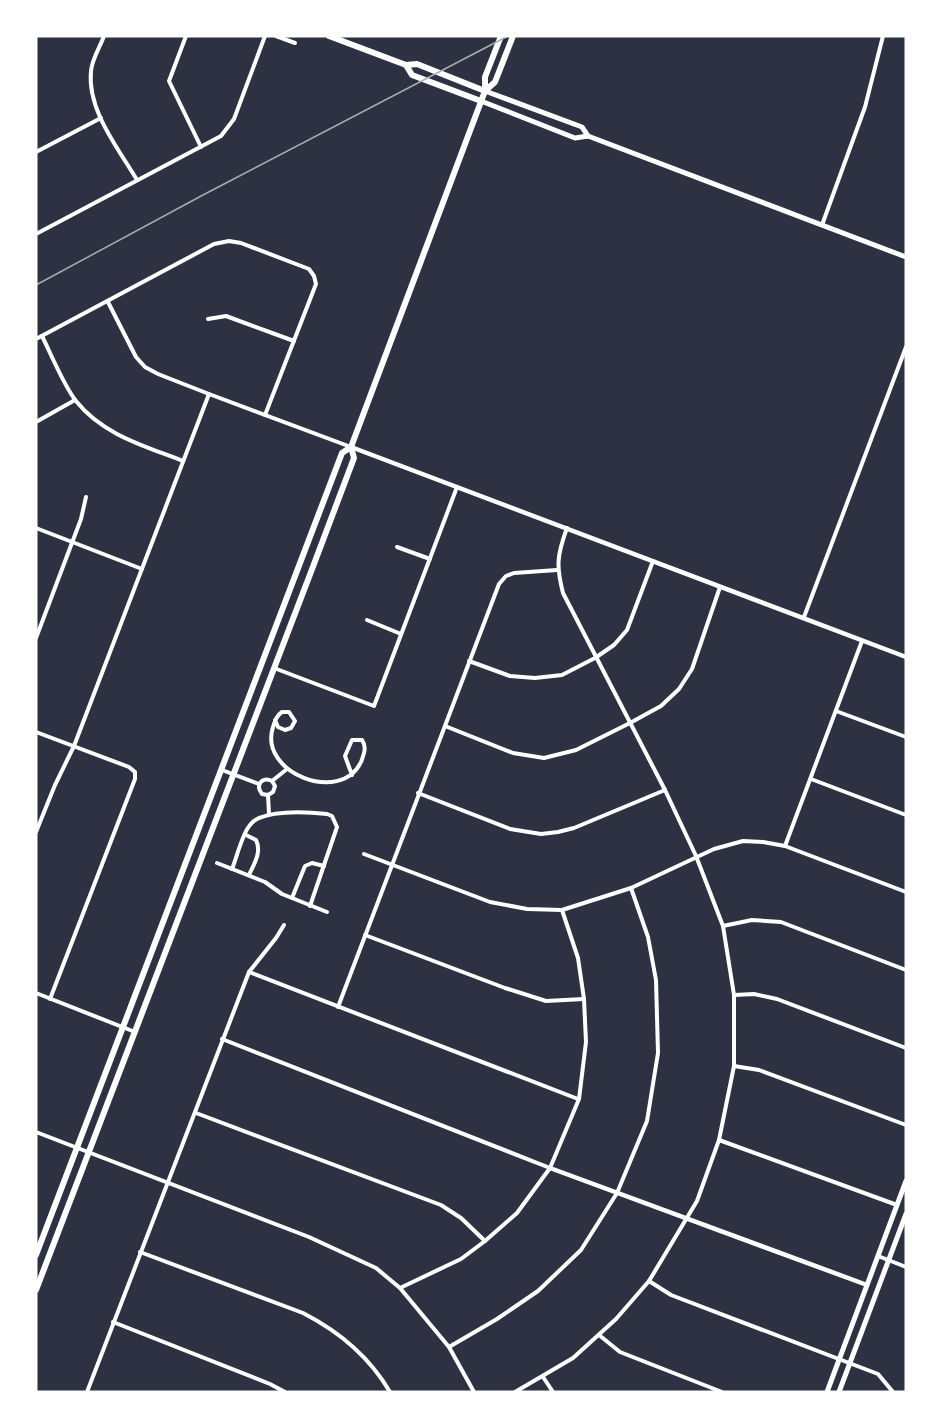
<svg xmlns="http://www.w3.org/2000/svg" width="942" height="1428" font-family="'Roboto Condensed',sans-serif">
<rect width="100%" height="100%" fill="#2d3142"/>
<g fill="none" stroke-linecap="round" stroke-linejoin="round">
<g stroke="#fff" stroke-width="4">
<path d="M104 36C100 47 92 59 91 71 87 110 118 148 137 180"/>
<path d="M186 36 169 81 201 147"/>
<path d="M276 36 295 43"/>
<path d="M36 152 101 118"/>
<path d="M822 225 865 107 883 36"/>
<path d="M36 234 221 136 234 119 265 36"/>
<path d="M108 302 136 357 145 367 158 374 209 394 351 447"/>
<path d="M208 319 226 316 294 341"/>
<path d="M42 336C51 354 64 386 76 401 103 435 145 446 183 461"/>
<path d="M36 339 214 244 229 241 241 243 309 269 314 276 316 284 265 415"/>
<path d="M36 422 75 400"/>
<path d="M36 528 142 569"/>
<path d="M397 547 430 559"/>
<path d="M804 617 906 347"/>
<path d="M367 620 401 634"/>
<path d="M36 638 81 519 86 497"/>
<path d="M469 661 510 676 535 678 562 675 595 658 614 645 627 630 653 561"/>
<path d="M274 668 374 706 457 487"/>
<path d="M836 711 906 737"/>
<path d="M275 720 278 727 285 730 291 728 295 721 289 712H282C276 716 275 721 273 727 258 773 341 805 361 762 364 754 367 747 362 740H352L345 756 352 775"/>
<path d="M445 726 513 753 544 758 576 750 630 723 661 706 679 689 692 669 720 587"/>
<path d="M36 732 129 767 135 772V779L50 999"/>
<path d="M222 770 259 784"/>
<path d="M811 779 906 815"/>
<path d="M272 781 275 786 273 792 268 795 262 794C255 785 262 776 272 781L287 769"/>
<path d="M418 793 510 829 541 834 558 832 574 828 665 790"/>
<path d="M268 795 269 814"/>
<path d="M36 832 55 785 74 746 209 394"/>
<path d="M246 835 256 840C262 852 254 864 249 875"/>
<path d="M785 846 862 641"/>
<path d="M364 854 490 902 527 909 562 910 631 888 714 849 743 841 763 842 785 846 906 892"/>
<path d="M217 863 265 882 282 894 327 912"/>
<path d="M232 869C237 857 242 834 250 825 261 809 308 812 327 814L332 816 337 827 310 906"/>
<path d="M292 898 305 866 312 863 324 866"/>
<path d="M723 926 752 920 781 922 906 970"/>
<path d="M365 935 505 988 546 1001 584 999"/>
<path d="M249 972 578 1099"/>
<path d="M36 993 135 1032"/>
<path d="M734 995 754 994 777 999 906 1048"/>
<path d="M338 1007 499 584 506 576 514 573 557 570"/>
<path d="M222 1039 550 1168"/>
<path d="M734 1066 759 1070 906 1125"/>
<path d="M196 1113 441 1205 461 1218 485 1241"/>
<path d="M36 1132 309 1237 376 1268 400 1288 449 1347 474 1392"/>
<path d="M719 1140 897 1205"/>
<path d="M140 1252 303 1313C340 1332 369 1356 390 1392"/>
<path d="M878 1256 906 1267"/>
<path d="M649 1281 671 1295 878 1374 893 1392"/>
<path d="M400 1288 461 1259 485 1241 517 1213 550 1168 579 1099 586 1042 584 999 578 958 562 910"/>
<path d="M113 1322 270 1384 285 1392"/>
<path d="M599 1335 620 1352 722 1392"/>
<path d="M449 1347 497 1319 538 1291 581 1250 617 1193 647 1121 658 1053 656 980 648 937 631 888"/>
<path d="M543 1377 553 1392"/>
<path d="M87 1392 249 972 276 938 284 925"/>
<path d="M515 1392 573 1358 616 1319 649 1281 697 1201 719 1140 734 1066V995L723 926 696 856 665 790 563 593C556 566 557 555 567 528"/>
</g>
<g stroke="#fff" stroke-width="4.5">
<path d="M351 447 906 657"/>
<path d="M550 1168 867 1285"/>
</g>
<g stroke="#fff" stroke-width="5">
<path d="M485 91 582 127 588 136"/>
<path d="M481 101 575 138 588 136 906 257"/>
<path d="M827 1392 906 1181"/>
<path d="M839 1392 906 1214"/>
</g>
<g stroke="#fff" stroke-width="6">
<path d="M329 36 406 65 417 64 485 91"/>
<path d="M406 65 412 75 481 101"/>
<path d="M485 91 495 82 513 36"/>
<path d="M36 1255 342 453 351 447 485 91V77L501 36"/>
<path d="M36 1290 314 564 354 458 351 447"/>
</g>
<path stroke="#abadb3" stroke-width="1.5" d="M36 285 203 195 508 36"/>
</g>
<rect width="942" height="1428" fill="none" stroke="#ffffff" stroke-width="75"/>
</svg>
